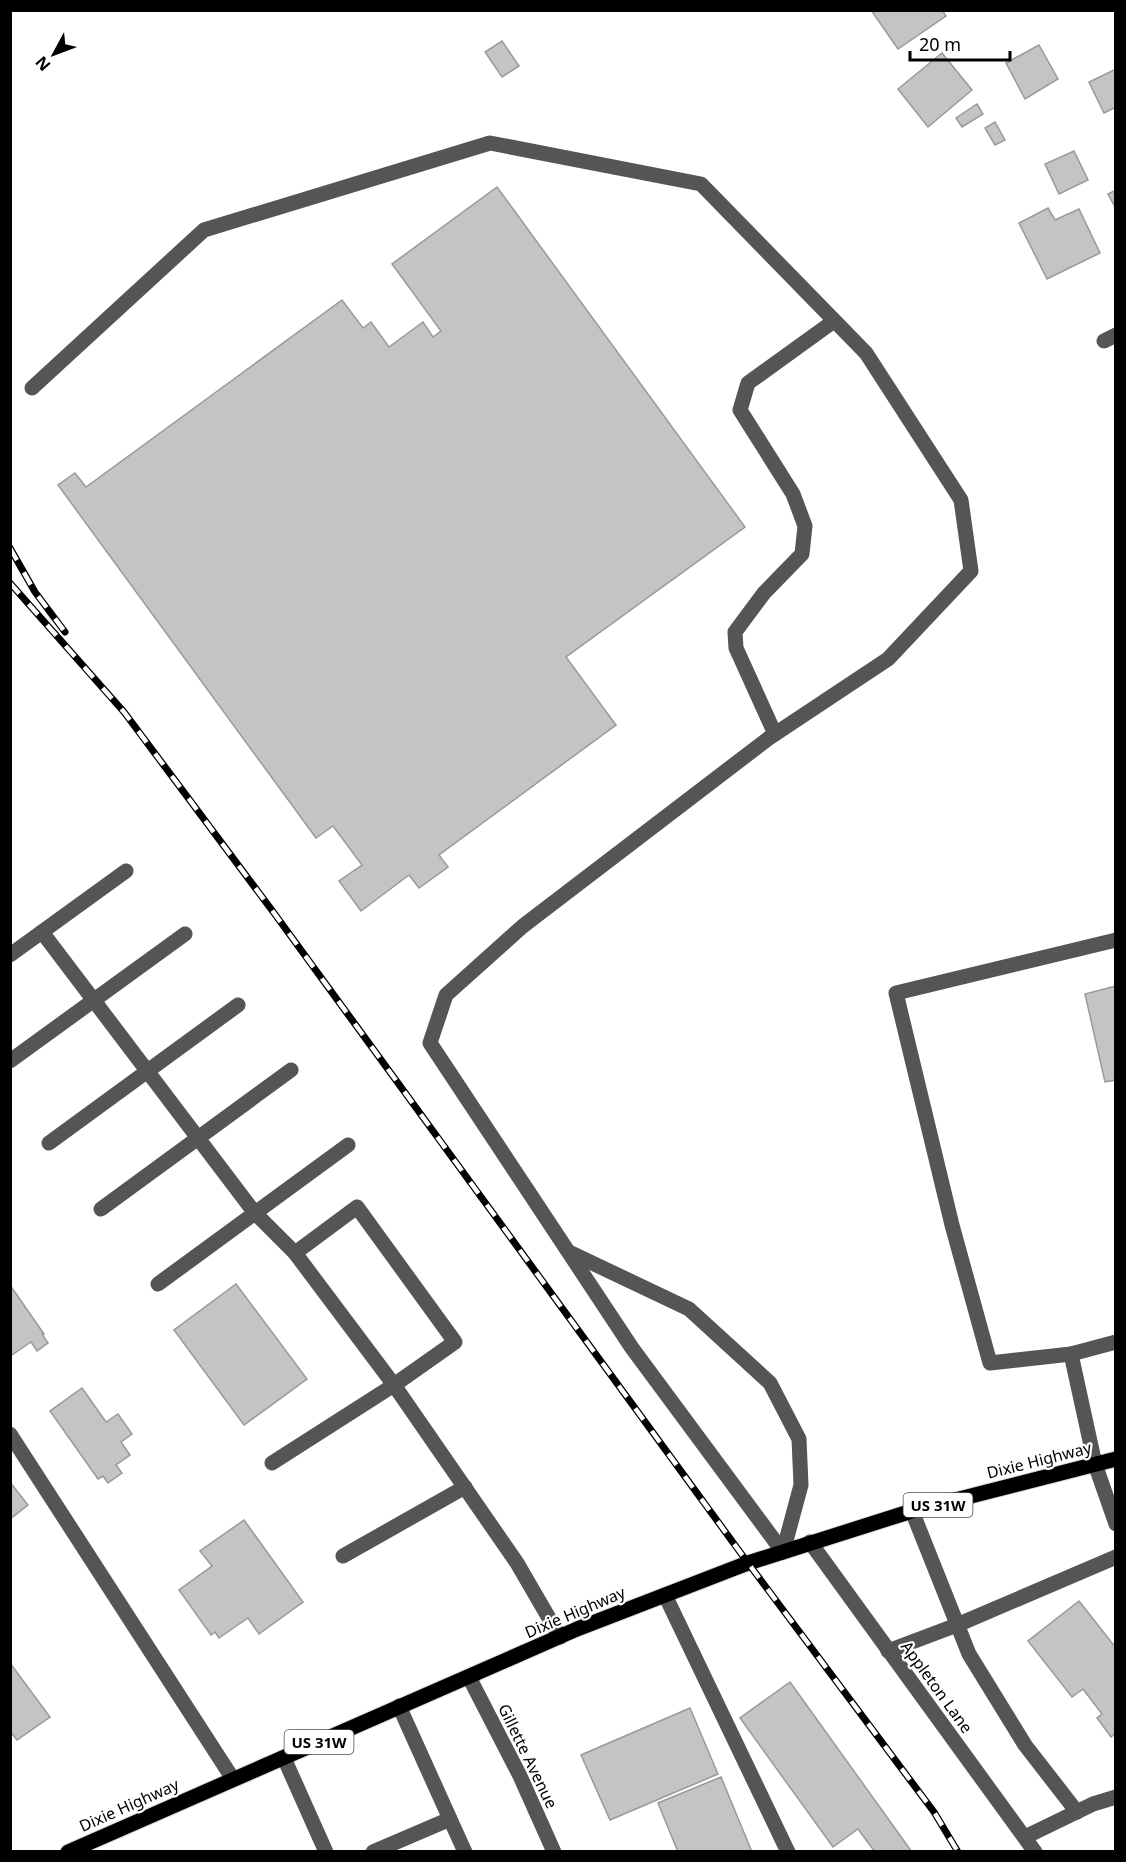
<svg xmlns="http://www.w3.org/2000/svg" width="1126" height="1862" font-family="'Noto Sans',sans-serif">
<rect width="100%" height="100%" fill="#fff"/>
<g fill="#c4c4c4" stroke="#999" stroke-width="1.5">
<path d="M871 10H942L946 16 898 49Z"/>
<path d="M502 41 519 66 502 77 485 52Z"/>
<path d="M1039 45 1058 79 1025 99 1006 63Z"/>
<path d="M942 53 972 90 928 127 898 89Z"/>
<path d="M1116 69V107L1104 113 1089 82Z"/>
<path d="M977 104 983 114 962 127 956 118Z"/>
<path d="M995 122 1005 140 995 145 985 128Z"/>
<path d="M1074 151 1088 180 1059 194 1045 164Z"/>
<path d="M497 187 745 527 566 657 616 725 439 855 448 867 419 888 409 875 361 911 339 881 362 865 333 826 316 838 58 485 75 473 86 487 342 300 363 328 371 322 389 347 423 322 433 337 441 331 392 264Z"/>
<path d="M1116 190V209L1108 194Z"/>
<path d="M1048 208 1055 220 1079 209 1100 253 1047 279 1019 223Z"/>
<path d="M1116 986V1080L1105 1082 1085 994Z"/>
<path d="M236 1284 307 1379 244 1425 174 1330Z"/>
<path d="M10 1285 44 1334H42L48 1343 37 1351 31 1342 12 1355 10 1354Z"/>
<path d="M82 1388 106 1422 118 1414 132 1434 121 1442 130 1455 116 1465 122 1473 108 1483 103 1476 98 1479 50 1411Z"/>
<path d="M10 1482 28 1505 10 1519Z"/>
<path d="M244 1520 303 1602 259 1634 248 1618 219 1638 215 1632 211 1635 179 1590 212 1566 200 1551Z"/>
<path d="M1079 1601 1116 1648V1733L1111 1737 1097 1718 1102 1714 1083 1689 1072 1697 1028 1641Z"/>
<path d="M10 1663 50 1717 17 1740 10 1731Z"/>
<path d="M790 1682 912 1852H875L858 1829 833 1847 740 1718Z"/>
<path d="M690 1708 718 1774 610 1820 581 1755Z"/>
<path d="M721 1777 752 1852H678L658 1803Z"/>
</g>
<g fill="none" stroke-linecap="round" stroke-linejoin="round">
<g stroke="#dbdbdb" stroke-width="17">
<path id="major" d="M68 1852 577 1629 748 1563 912 1511 1116 1459"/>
</g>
<g stroke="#555" stroke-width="15">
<path d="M1104 341 1116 335"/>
<path d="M32 388 204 230 490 143 701 184 866 353 961 500 971 571 888 659 769 738 523 926 446 995 430 1043 632 1348 783 1552"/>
<path d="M775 734 736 648 735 632 764 593 802 554 805 526 793 494 740 410 748 383 834 321"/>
<path d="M42 932 254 1212 295 1253 394 1385 517 1563 560 1637"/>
<path d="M1116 940 896 993 952 1225 990 1363 1071 1354 1116 1342"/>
<path d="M10 955 126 871"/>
<path d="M10 1061 185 934"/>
<path d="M49 1143 238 1005"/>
<path d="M101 1209 291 1070"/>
<path d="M569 1252 689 1309 770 1383 799 1439 801 1485 783 1552"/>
<path d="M158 1284 348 1145"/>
<path d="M1071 1354 1095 1464 1116 1524"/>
<path d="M10 1434 233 1779"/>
<path d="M272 1463 394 1385 455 1342 357 1207 295 1253"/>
<path d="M912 1511 969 1654 1025 1745 1077 1812"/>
<path d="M810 1542 1035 1852"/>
<path d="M343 1556 465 1487"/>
<path d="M665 1595 788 1852"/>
<path d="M888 1651 957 1625 1116 1557"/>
<path d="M469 1677 520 1776 554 1852"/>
<path d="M399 1706 450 1819"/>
<path d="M284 1758 326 1852"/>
<path d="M1025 1837 1093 1804 1116 1797"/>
<path d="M373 1852 450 1819 465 1852"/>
</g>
<use href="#major" stroke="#000" stroke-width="15"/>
<g stroke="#000" stroke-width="7">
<g id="rail">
<path d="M10 548 35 592 65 632"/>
<path d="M10 583 124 712 274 913 748 1563 934 1812 958 1852"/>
</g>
</g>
<use href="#rail" stroke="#fff" stroke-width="4.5" stroke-dasharray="14" stroke-linecap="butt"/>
</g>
<g text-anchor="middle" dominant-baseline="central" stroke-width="4.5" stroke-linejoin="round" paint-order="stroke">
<g fill="#fff" stroke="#4c4c4c" stroke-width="1.5">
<rect x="903.5" y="1493" width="69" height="24" rx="4.5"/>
<rect x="284.5" y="1730" width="69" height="24" rx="4.5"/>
</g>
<g font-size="15" font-weight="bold" fill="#000">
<text x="938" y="1505">US 31W</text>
<text x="319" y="1742">US 31W</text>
</g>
<g font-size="16" fill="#000" stroke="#fff">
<text transform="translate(1039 1460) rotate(-14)">Dixie Highway</text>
<text transform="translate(575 1612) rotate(-23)">Dixie Highway</text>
<text transform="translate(937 1687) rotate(54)">Appleton Lane</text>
<text transform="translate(528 1756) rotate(64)">Gillette Avenue</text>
<text transform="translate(129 1805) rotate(-24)">Dixie Highway</text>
</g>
</g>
<rect width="1126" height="1862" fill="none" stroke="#000000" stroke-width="24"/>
<g transform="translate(54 54) rotate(229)" stroke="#ffffff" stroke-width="4.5" paint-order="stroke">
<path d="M0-4.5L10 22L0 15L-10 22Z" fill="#000000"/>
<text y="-9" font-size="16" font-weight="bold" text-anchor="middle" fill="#000000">N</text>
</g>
<path d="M910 51v9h100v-9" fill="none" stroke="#000000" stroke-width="3"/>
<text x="919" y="51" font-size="18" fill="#000000" stroke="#ffffff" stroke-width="4.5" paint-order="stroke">20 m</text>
</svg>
